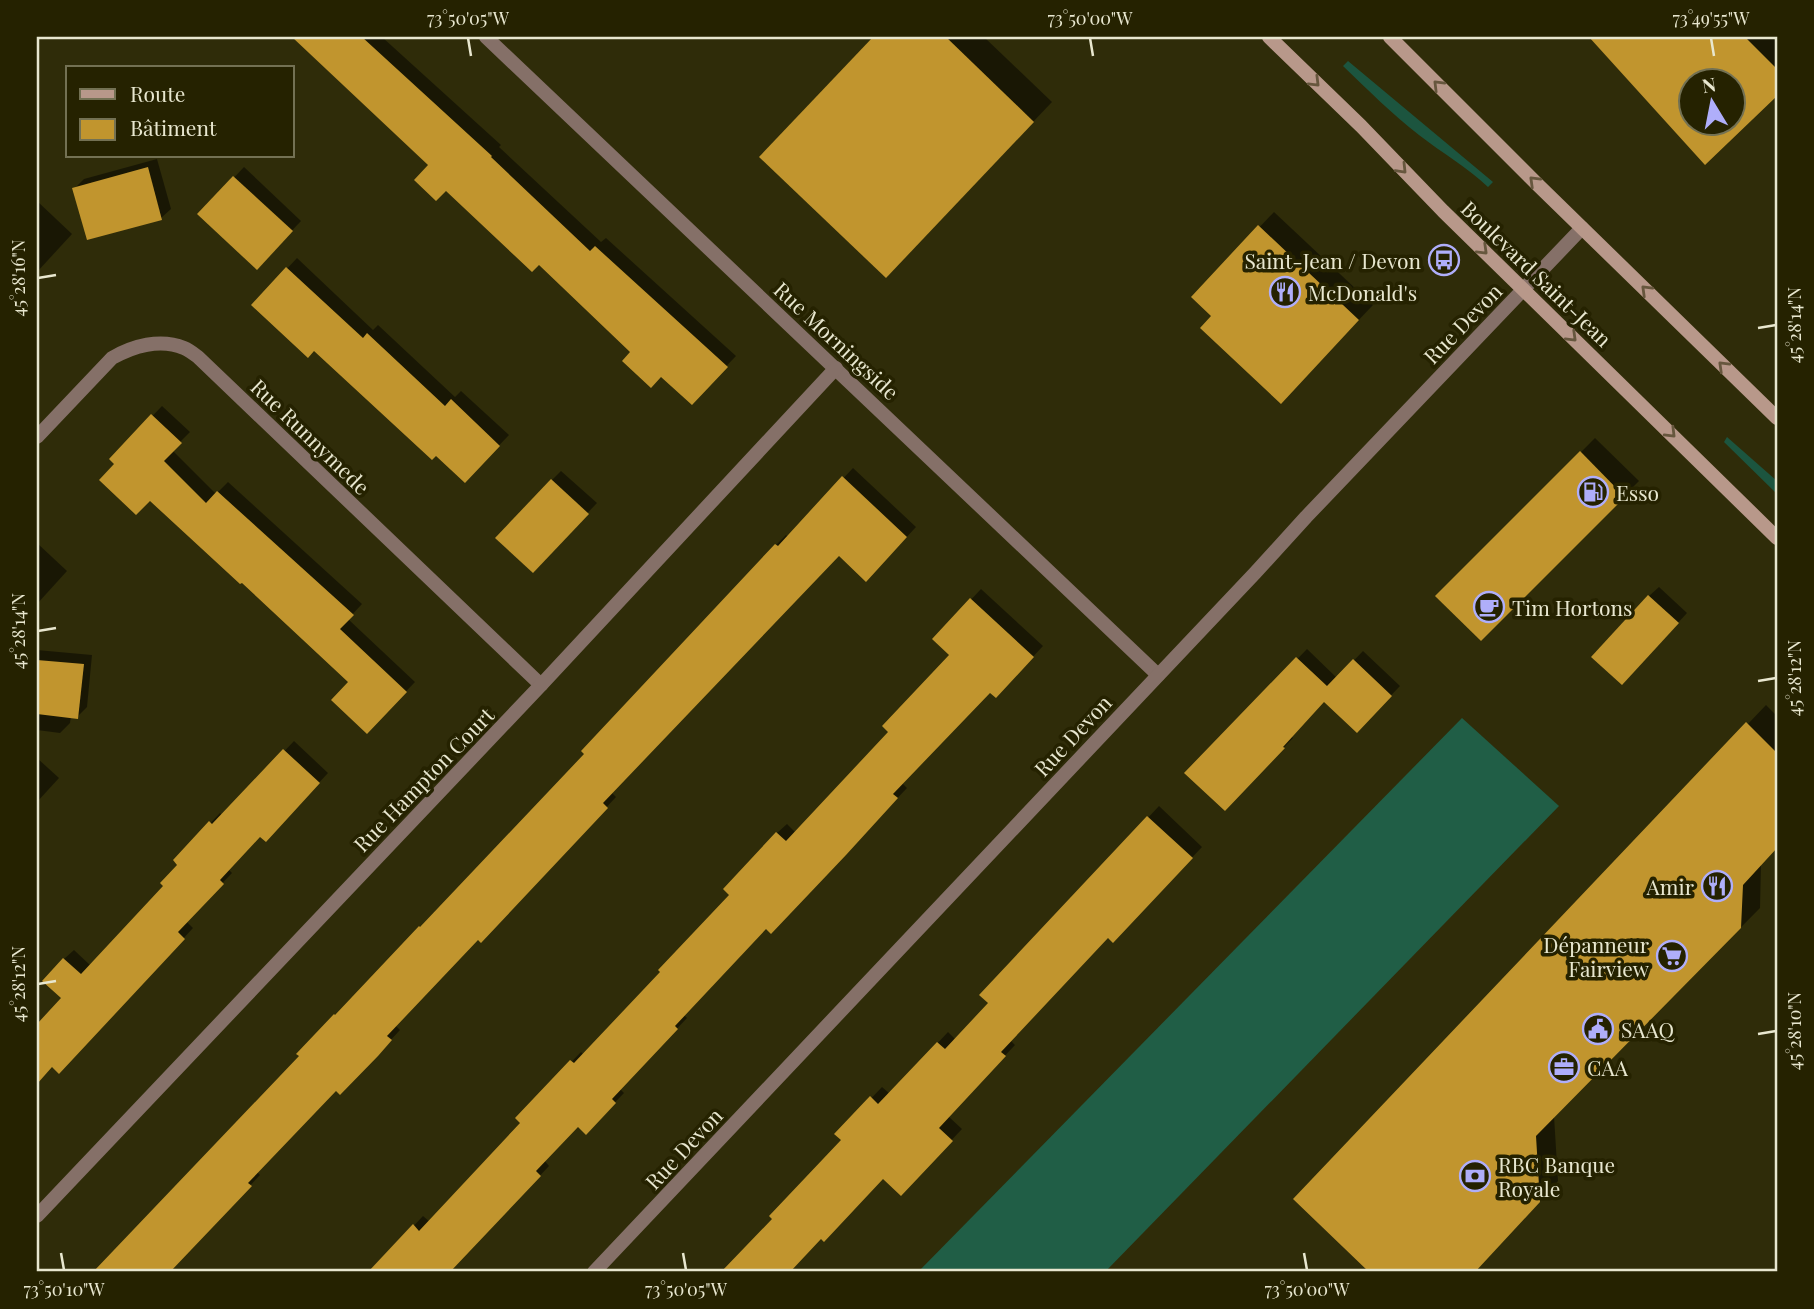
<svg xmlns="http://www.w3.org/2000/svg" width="1814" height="1309" font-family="'Playfair Display',serif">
<rect width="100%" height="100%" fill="#2f2c09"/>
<g fill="#1c553f">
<path d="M1348 61 1493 182 1488 187C1467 167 1442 153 1419 135 1392 114 1368 90 1343 66Z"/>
<path d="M1727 437 1777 481V494L1724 442Z"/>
</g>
<path fill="#205e46" d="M1462 718 1559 806 1105 1272H918Z"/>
<g fill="#0007" fill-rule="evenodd">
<path d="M293 37H382L501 145 499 147 601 242 606 238 736 356 692 402 431 165Z"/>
<path d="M875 37H984L1052 102 904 257 761 157Z"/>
<path d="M1591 37H1772L1777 42V94L1705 162ZM1692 80H1734V122H1692Z"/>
<path d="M157 159 171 209 161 218 74 189 84 179Z"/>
<path d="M244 167 301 221 266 258 200 214Z"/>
<path d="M37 201 72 234 37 272Z"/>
<path d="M1274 212 1373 305 1295 387 1193 297Z"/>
<path d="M297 258 373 330 378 325 455 397 461 391 509 435 465 481 315 348 253 305Z"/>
<path d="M162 406 190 432 172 450 216 494 228 482 362 604 348 619 415 682 367 732 350 682 111 459Z"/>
<path d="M1595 438 1639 481 1481 639 1438 596Z"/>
<path d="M853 468 916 527 876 570 839 553 611 792 616 797 491 931 478 938 395 1025 400 1030 387 1044 336 1089 257 1172 260 1175 168 1272H96L213 1150 346 1007 586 753 583 751 776 545 786 535 788 537Z"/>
<path d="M561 471 597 503 533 570 552 480Z"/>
<path d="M37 543 67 571 37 604Z"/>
<path d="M1659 587 1687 613 1631 674 1649 596Z"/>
<path d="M981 589 1043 646 996 696 990 691 902 783 907 788 780 922 766 927 684 1015 687 1018 620 1089 624 1093 595 1123 578 1125 544 1160 549 1166 449 1272H373L379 1266 377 1265 423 1216 430 1222 523 1123 517 1118 581 1052 584 1055 732 895 777 833 787 824 796 833 890 732 951 654 934 639Z"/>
<path d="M1307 649 1337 678 1363 651 1400 686 1357 731 1324 700 1291 736 1293 738 1225 808 1187 773Z"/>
<path d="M37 650 92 655 87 707 77 717 71 716 70 723 60 733 37 730Z"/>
<path d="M1766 705 1777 716V847L1761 864 1760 908 1554 1116 1558 1181 1474 1272H1371L1296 1199Z"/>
<path d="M294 741 328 773 275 830 260 835 228 869 232 873 186 921 193 928 69 1062 53 1065 37 1082V1027L63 998 64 959 74 950 91 966 166 886 180 864 175 860 220 813 223 816Z"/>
<path d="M37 758 59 778 37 802Z"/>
<path d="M1159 806 1202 847 1123 930 1108 936 1010 1040 1015 1045 948 1116 962 1129 911 1183 883 1177 822 1237 788 1272H724L774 1219 843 1140 837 1134 882 1087 890 1094 948 1032 956 1040 990 1003 982 995Z"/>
</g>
<g fill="#c1952e" fill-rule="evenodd">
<path d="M292 37H362L492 156 491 157 590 251 595 246 728 367 692 405 661 377 651 388 622 361 630 352 539 265 532 272 446 191 436 201 414 180 428 165Z"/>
<path d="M873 37H946L1034 122 886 278 759 157Z"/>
<path d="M1589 37H1745L1777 69V96L1705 165ZM1691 80H1733V122H1691Z"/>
<path d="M148 167 162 220 87 240 72 188Z"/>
<path d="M233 176 293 231 257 270 197 214Z"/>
<path d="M1258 225 1359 320 1281 404 1200 328 1211 316 1191 297Z"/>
<path d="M286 267 363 338 367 333 445 406 451 399 500 446 465 483 436 456 432 460 314 351 308 358 251 305Z"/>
<path d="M151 414 182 443 164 461 206 503 217 491 354 615 340 629 407 692 367 734 331 700 348 682 242 583 240 584 150 501 136 515 99 480 114 464 109 459Z"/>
<path d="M1580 451 1625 497 1481 641 1435 596Z"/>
<path d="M842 476 907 537 866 582 839 556 603 803 608 808 481 943 478 940 387 1036 392 1040 378 1056 340 1095 336 1091 248 1183 252 1186 170 1272H93L299 1056 296 1054 334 1014 335 1015 419 926 420 927 584 754 581 751 775 544 778 546Z"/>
<path d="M551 479 589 514 533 573 495 538Z"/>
<path d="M1648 595 1679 623 1622 685 1591 657Z"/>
<path d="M970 598 1034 657 996 698 990 693 893 794 898 798 846 855 771 934 766 929 675 1026 678 1029 612 1099 616 1103 586 1135 578 1127 536 1171 541 1176 450 1272H368L413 1224 419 1231 520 1123 515 1118 570 1060 574 1063 660 972 658 970 729 895 723 889 776 832 786 841 888 732 882 726 949 655 932 639Z"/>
<path d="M1296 657 1327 686 1353 659 1392 696 1357 733 1324 702 1283 747 1285 748 1225 811 1184 773Z"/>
<path d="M37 660 84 664 78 719 37 714Z"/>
<path d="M1746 722 1777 753V848L1743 885 1741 928 1536 1136 1540 1202 1475 1272H1369L1293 1199Z"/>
<path d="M283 749 320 783 266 842 260 837 220 880 224 884 178 932 185 939 59 1074 52 1067 37 1084V1024L61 998 42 981 63 958 81 974 163 886 160 883 177 865 173 860 209 821 212 824Z"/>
<path d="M1147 816 1193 858 1113 943 1108 938 1001 1052 1006 1056 939 1128 953 1141 901 1196 883 1179 824 1242 821 1239 790 1272H721L772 1219 769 1216 841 1140 834 1134 870 1096 878 1104 937 1042 945 1049 988 1003 979 995Z"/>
</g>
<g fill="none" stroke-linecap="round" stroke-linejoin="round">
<g stroke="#857068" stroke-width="14">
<path d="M486 37 1158 675"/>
<path d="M37 437 112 358C133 346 160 338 184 348 189 350 194 354 198 357L541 685"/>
<path d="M37 1216 541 685 836 368"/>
<path d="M594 1272 1255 573 1306 517 1582 228"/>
</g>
<g stroke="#b8988a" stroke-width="14">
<path d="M1269 37 1361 126 1443 211 1777 538"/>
<path d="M1390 37 1538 185 1777 418"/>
</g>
</g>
<defs><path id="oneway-chevron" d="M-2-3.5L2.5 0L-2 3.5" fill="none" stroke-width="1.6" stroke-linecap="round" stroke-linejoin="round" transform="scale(1.75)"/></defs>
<g stroke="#67573e">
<use href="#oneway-chevron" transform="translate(1315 82) rotate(45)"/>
<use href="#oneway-chevron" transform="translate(1438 85) rotate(-135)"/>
<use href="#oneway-chevron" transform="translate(1402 169) rotate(46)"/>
<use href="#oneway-chevron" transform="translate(1534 181) rotate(-136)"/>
<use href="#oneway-chevron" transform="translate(1483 250) rotate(44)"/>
<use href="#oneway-chevron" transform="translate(1646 290) rotate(-136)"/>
<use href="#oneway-chevron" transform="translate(1572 337) rotate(44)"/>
<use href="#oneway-chevron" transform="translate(1723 366) rotate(-136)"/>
<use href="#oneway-chevron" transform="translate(1671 433) rotate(45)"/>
</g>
<path fill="none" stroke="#e8e7cf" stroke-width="2.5" d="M468 38 471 56M1090 38 1093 56M1711 38 1714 56M38 278 56 275M1758 328 1776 325M38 631 56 628M1758 681 1776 678M38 984 56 981M1758 1034 1776 1031M61 1253 64 1270M683 1253 686 1270M1304 1253 1307 1270"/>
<defs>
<g id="bus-ring" transform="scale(1.575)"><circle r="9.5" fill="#252200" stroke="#afaefa" stroke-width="1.5"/><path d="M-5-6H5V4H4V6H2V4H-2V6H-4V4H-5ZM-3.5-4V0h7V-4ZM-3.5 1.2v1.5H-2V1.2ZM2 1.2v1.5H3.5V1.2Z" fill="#afaefa"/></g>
<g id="restaurant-ring" transform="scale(1.575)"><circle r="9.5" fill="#252200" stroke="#afaefa" stroke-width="1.5"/><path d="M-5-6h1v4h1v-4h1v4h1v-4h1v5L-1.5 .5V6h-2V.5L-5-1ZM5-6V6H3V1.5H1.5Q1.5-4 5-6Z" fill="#afaefa"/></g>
<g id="fuel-ring" transform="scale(1.575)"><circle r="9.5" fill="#252200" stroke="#afaefa" stroke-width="1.5"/><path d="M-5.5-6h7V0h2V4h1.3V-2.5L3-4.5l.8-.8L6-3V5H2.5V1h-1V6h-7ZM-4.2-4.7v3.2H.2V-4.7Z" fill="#afaefa"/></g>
<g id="cafe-ring" transform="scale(1.575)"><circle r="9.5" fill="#252200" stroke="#afaefa" stroke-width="1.5"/><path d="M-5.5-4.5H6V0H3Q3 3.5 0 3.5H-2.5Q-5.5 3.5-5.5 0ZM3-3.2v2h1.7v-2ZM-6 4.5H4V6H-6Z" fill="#afaefa"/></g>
<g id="supermarket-ring" transform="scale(1.575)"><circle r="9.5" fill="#252200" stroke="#afaefa" stroke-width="1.5"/><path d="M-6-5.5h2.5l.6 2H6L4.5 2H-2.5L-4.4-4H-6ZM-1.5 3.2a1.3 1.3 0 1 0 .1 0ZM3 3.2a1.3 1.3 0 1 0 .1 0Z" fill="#afaefa"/></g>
<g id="civic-ring" transform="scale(1.575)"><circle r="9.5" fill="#252200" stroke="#afaefa" stroke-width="1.5"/><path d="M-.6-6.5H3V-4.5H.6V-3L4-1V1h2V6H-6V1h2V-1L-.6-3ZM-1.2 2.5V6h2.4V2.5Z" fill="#afaefa"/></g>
<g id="office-ring" transform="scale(1.575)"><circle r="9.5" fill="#252200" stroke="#afaefa" stroke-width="1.5"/><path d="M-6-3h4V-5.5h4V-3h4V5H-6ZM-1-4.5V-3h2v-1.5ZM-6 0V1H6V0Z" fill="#afaefa"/></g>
<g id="bank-ring" transform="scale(1.575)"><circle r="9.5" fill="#252200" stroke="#afaefa" stroke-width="1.5"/><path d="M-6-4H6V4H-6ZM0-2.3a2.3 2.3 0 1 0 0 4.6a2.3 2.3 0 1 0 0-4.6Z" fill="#afaefa"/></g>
</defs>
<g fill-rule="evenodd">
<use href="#bus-ring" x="1444" y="260"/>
<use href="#restaurant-ring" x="1285" y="292"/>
<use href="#fuel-ring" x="1593" y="492"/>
<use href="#cafe-ring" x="1489" y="607"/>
<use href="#restaurant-ring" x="1717" y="886"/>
<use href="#supermarket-ring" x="1672" y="956"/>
<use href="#civic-ring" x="1598" y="1029"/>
<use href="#office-ring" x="1564" y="1067"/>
<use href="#bank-ring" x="1475" y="1176"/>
</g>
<g text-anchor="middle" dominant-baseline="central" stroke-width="7" stroke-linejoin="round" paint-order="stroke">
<g font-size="21" fill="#e8e7cf" stroke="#252200" text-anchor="start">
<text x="1421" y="260" text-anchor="end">Saint-Jean / Devon</text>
<text x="1308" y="292">McDonald's</text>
<text x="1616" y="492">Esso</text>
<text x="1512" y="607">Tim Hortons</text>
<text x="1694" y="886" text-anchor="end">Amir</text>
<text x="1649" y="944" text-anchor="end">Dépanneur<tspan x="1649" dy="24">Fairview</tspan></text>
<text x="1621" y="1029">SAAQ</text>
<text x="1587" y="1067">CAA</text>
<text x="1498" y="1164">RBC Banque<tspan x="1498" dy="24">Royale</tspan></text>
</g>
<g font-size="21" fill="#e8e7cf" stroke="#252200">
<text transform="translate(1537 273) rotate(44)">Boulevard Saint-Jean</text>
<text transform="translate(1462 323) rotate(-46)">Rue Devon</text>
<text transform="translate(837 340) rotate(43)">Rue Morningside</text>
<text transform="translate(311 436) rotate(44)">Rue Runnymede</text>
<text transform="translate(1072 735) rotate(-47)">Rue Devon</text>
<text transform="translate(423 779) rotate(-46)">Rue Hampton Court</text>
<text transform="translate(683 1148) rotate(-47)">Rue Devon</text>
</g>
</g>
<rect width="1814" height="1309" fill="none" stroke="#252200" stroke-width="77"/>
<rect x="66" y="66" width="228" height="91" fill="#252200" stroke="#737153" stroke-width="2"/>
<rect x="80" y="89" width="35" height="10" fill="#b8988a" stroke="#737153" stroke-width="2"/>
<text x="130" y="102" font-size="21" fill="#e8e7cf">Route</text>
<rect x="80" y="119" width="35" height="21" fill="#c1952e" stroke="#737153" stroke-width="2"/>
<text x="130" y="136" font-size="21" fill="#e8e7cf">Bâtiment</text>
<g transform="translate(1712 102) rotate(350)"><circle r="33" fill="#252200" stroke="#737153" stroke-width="2"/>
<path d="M0-5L12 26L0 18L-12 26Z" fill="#afaefa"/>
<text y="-10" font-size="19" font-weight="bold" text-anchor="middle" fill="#e8e7cf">N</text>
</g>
<rect x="38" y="38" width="1738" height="1232" fill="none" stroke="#e8e7cf" stroke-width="2.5"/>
<g font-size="18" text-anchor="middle" fill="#e8e7cf">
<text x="468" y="25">73°50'05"W</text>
<text x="1090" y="25">73°50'00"W</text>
<text x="1711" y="25">73°49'55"W</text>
<text transform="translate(19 278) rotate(-90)" y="6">45°28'16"N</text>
<text transform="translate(1795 325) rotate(-90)" y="6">45°28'14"N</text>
<text transform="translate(19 631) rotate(-90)" y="6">45°28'14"N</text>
<text transform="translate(1795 678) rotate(-90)" y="6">45°28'12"N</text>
<text transform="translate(19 984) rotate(-90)" y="6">45°28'12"N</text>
<text transform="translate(1795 1031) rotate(-90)" y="6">45°28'10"N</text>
<text x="64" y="1296">73°50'10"W</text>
<text x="686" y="1296">73°50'05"W</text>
<text x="1307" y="1296">73°50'00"W</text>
</g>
</svg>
